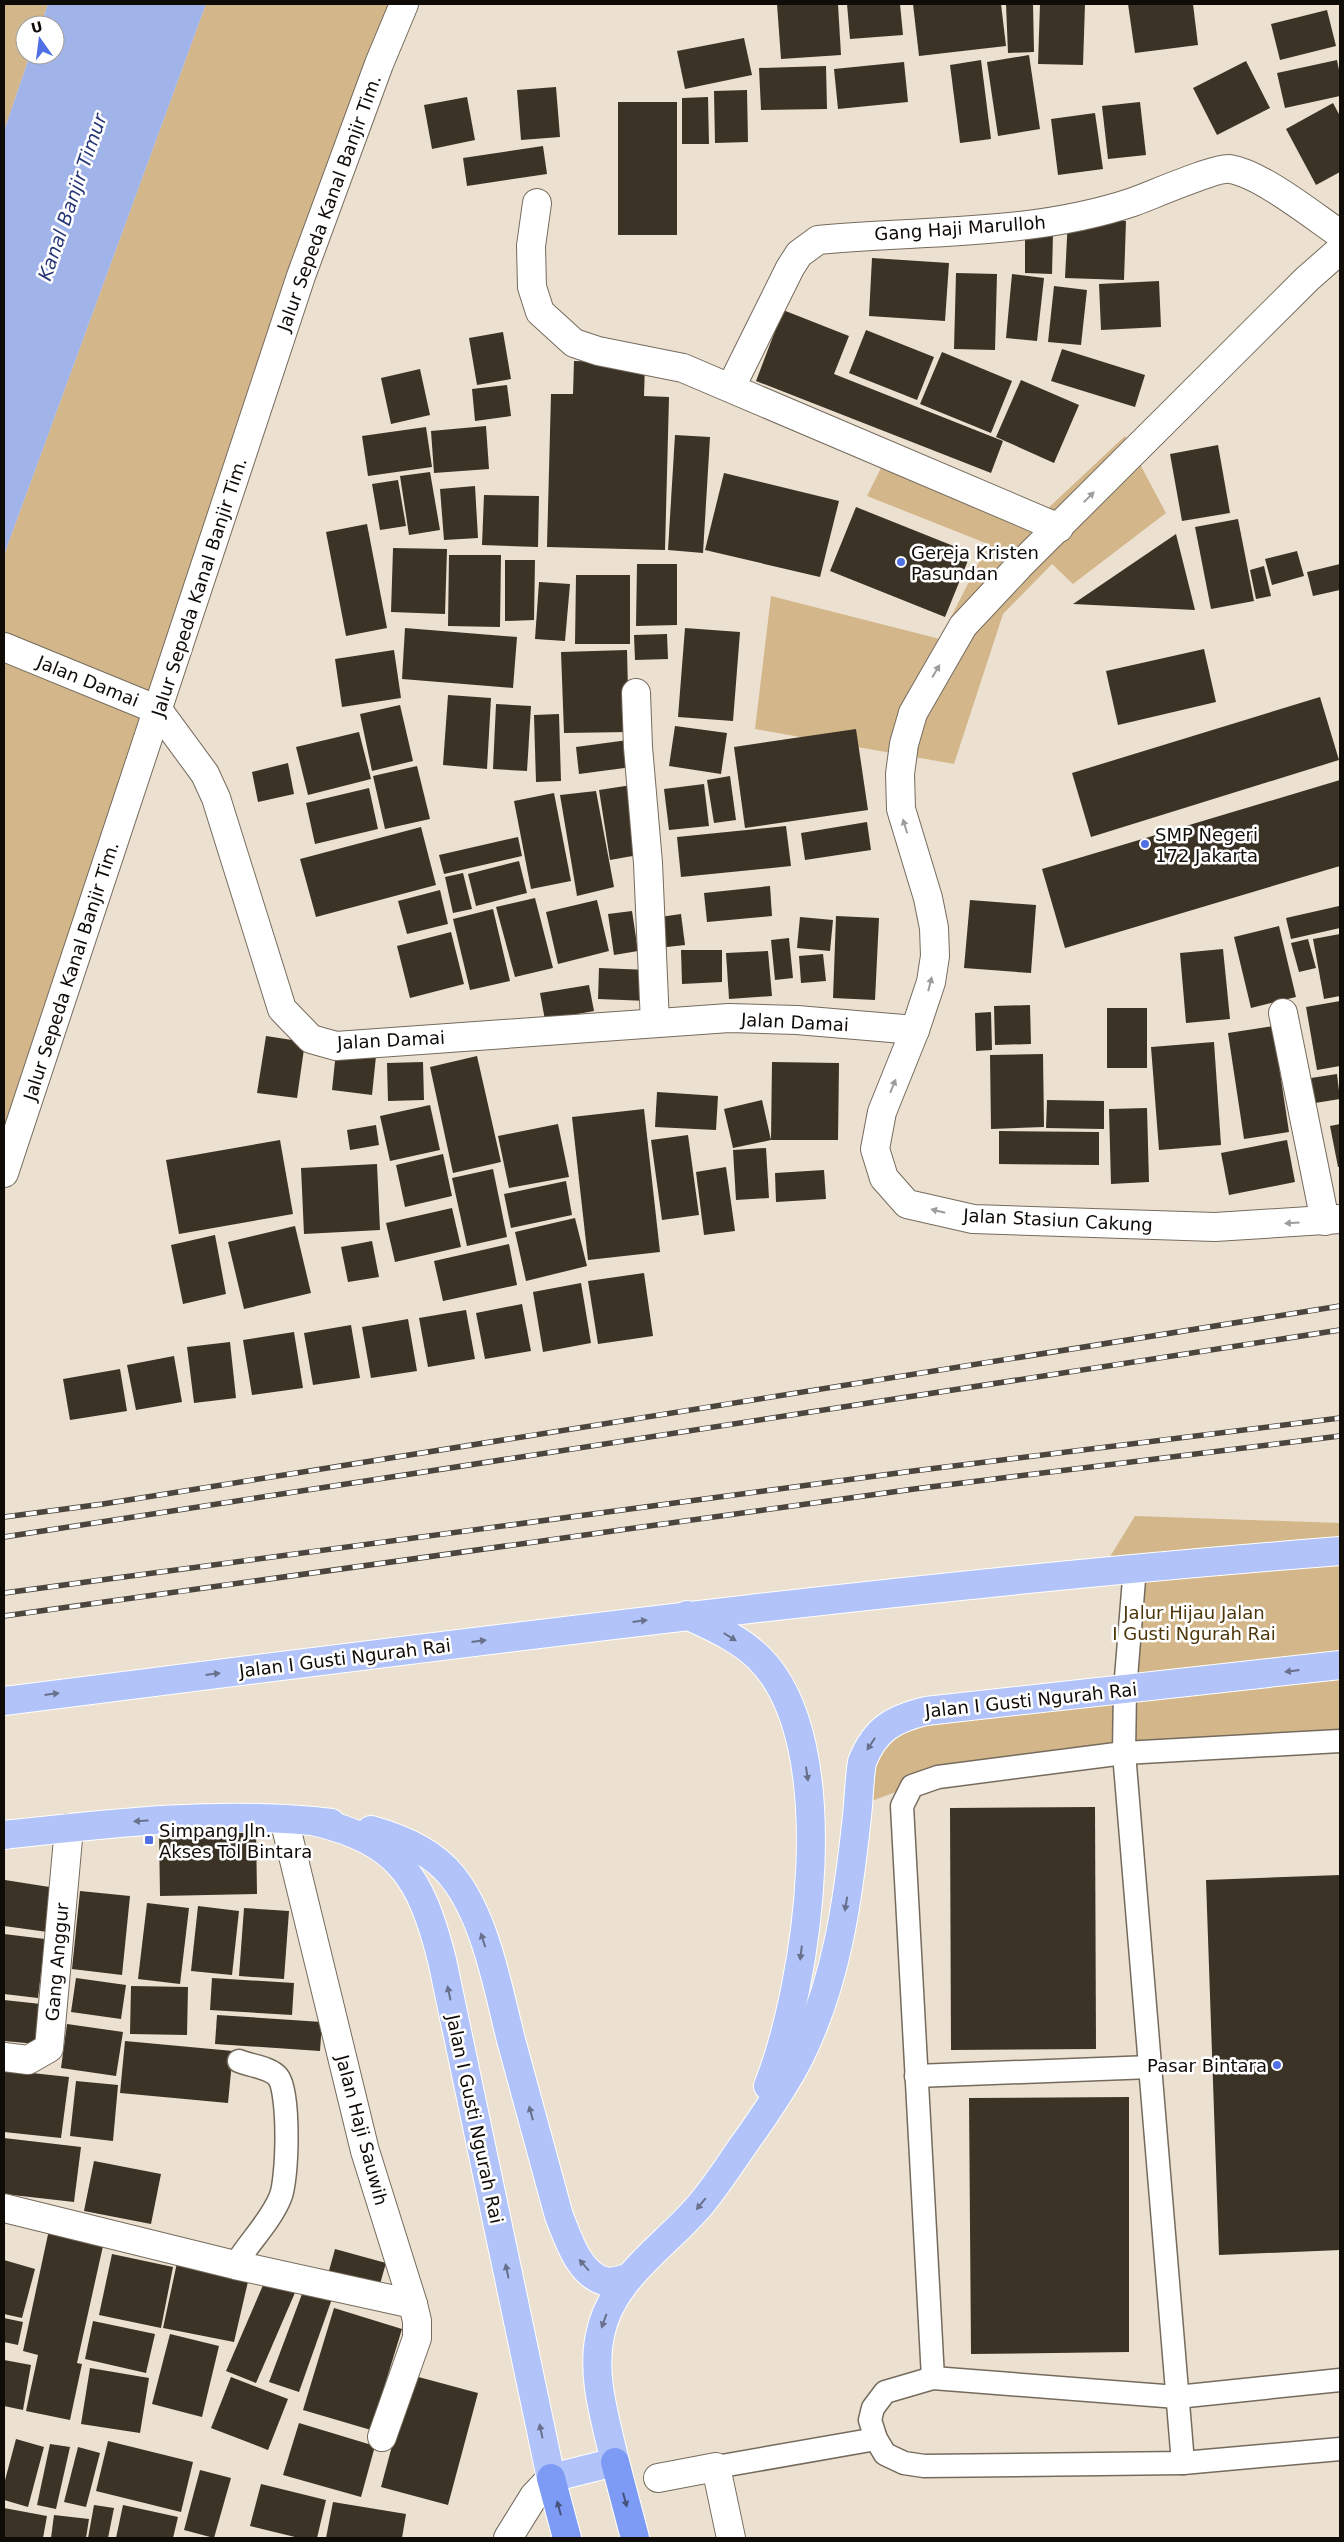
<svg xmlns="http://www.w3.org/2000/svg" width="1344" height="2542" font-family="'DejaVu Sans',sans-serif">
<rect width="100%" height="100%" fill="#ece1d1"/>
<g fill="#d3b78b">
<path d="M4 4H48L41 25H25V55H30L4 131Z"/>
<path d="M206 4H404L4 1171V555Z"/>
<path d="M1125 436 1166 513 1073 584 1052 564 1003 614 954 764 755 729 771 596 940 639 988 544 867 496 883 464 1045 511Z"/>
<path d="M1135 1516 1340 1523V1741L912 1786 858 1806 891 1722 1125 1690 1135 1567 1100 1573Z"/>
</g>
<path fill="#a1b4ea" d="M48 4H206L4 555V131L30 55H55V25H41Z"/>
<g fill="#3b3325">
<path d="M777 4H838L841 55 781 59Z"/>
<path d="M847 4H900L903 35 850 39Z"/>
<path d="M913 4H1001L1006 46 919 56Z"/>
<path d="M1006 4H1033L1034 52 1008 53Z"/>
<path d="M1040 4H1085L1083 65 1038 64Z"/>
<path d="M1128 4H1193L1198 45 1135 53Z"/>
<path d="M1327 10 1336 46 1280 60 1271 24Z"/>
<path d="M744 38 752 75 685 89 677 51Z"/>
<path d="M1029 55 1040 129 998 136 987 62Z"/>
<path d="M981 60 991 139 960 143 950 65Z"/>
<path d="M1337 60 1340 75V96L1285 108 1277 73Z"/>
<path d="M1246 61 1270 108 1217 135 1193 88Z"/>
<path d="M904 62 908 102 838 109 834 69Z"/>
<path d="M826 66 827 109 761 110 759 68Z"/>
<path d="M556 87 560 137 521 140 517 90Z"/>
<path d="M747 90 748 142 715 143 714 91Z"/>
<path d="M467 97 475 140 432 149 424 105Z"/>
<path d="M708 97 709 144H682V98Z"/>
<rect x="618" y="102" width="59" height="133"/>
<path d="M1140 102 1146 155 1108 159 1102 106Z"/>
<path d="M1333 103 1340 116V172L1316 185 1286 129Z"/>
<path d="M1095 113 1103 169 1058 175 1051 119Z"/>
<path d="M543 146 547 174 467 186 463 158Z"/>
<path d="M1068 218 1126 221 1124 280 1065 278Z"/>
<path d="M1025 232 1053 233 1052 274 1025 273Z"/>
<path d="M872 258 949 263 945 321 869 316Z"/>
<path d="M956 273 997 274 995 350 954 349Z"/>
<path d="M1012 274 1044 278 1037 341 1006 338Z"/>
<path d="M1159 281 1161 327 1101 330 1099 284Z"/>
<path d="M1054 286 1087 290 1081 345 1048 342Z"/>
<path d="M783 310 849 336 834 374 1003 441 991 473 756 381Z"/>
<path d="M866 330 934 357 917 400 849 373Z"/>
<path d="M503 332 511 379 477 385 469 338Z"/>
<path d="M1062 349 1145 375 1135 407 1051 381Z"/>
<path d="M942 352 1012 381 991 433 920 404Z"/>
<path d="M574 361 645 363 644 396 669 397 665 550 547 547 551 394H573Z"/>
<path d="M420 369 430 415 391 424 381 378Z"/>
<path d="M1021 380 1079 405 1054 463 996 437Z"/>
<path d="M507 385 511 416 475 421 472 389Z"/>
<path d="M486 426 489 469 434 473 431 431Z"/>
<path d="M426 427 432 467 368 476 362 436Z"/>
<path d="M675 435 710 437 703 553 668 550Z"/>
<path d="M1218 445 1230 513 1182 521 1170 454Z"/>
<path d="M430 472 440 530 409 535 400 476Z"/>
<path d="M724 473 839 501 820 577 705 550Z"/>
<path d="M398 480 406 526 380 530 372 484Z"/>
<path d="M475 486 478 538 444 540 440 489Z"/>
<path d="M484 495 539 496 538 547 482 545Z"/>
<path d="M856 507 971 553 945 617 830 571Z"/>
<path d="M1238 519 1254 601 1211 609 1195 527Z"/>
<path d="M367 524 387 628 346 636 326 532Z"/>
<path d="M1176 534 1195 610 1073 604Z"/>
<path d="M393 548 447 549 445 614 391 612Z"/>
<path d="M1297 551 1304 576 1272 585 1265 559Z"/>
<path d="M449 555H501L500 627 448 626Z"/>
<path d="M505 560H535L534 620 505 621Z"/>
<path d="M637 564H677V625L636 626Z"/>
<path d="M1340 564V590L1313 596 1307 572Z"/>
<path d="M1264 566 1271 596 1256 599 1250 570Z"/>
<path d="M576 575H630V644H575Z"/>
<path d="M539 582 570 584 565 641 535 639Z"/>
<path d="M405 628 517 637 513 688 402 679Z"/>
<path d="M685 628 740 632 733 721 678 717Z"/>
<path d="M667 634 668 659 635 660 634 635Z"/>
<path d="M1204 649 1216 702 1118 725 1106 671Z"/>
<path d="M394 650 401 698 342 707 335 659Z"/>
<path d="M627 650 629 732 564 733 561 652Z"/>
<path d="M448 695 491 698 487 769 443 765Z"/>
<path d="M1320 697 1339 760 1091 837 1072 773Z"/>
<path d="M496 704 531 706 527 771 493 769Z"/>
<path d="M400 705 413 761 372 771 360 714Z"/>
<path d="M559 714 561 781 536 782 534 715Z"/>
<path d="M675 726 727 733 721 774 669 766Z"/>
<path d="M856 729 868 810 745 828 734 747Z"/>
<path d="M359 732 371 779 308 795 296 747Z"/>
<path d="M628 740 632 767 579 774 576 747Z"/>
<path d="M288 763 294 794 258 802 252 772Z"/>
<path d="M417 766 430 819 385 829 373 776Z"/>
<path d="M730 776 736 820 714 823 707 780Z"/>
<path d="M1340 780V866L1065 948 1042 869Z"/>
<path d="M704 784 709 826 669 830 664 789Z"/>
<path d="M632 785 644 854 610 860 599 790Z"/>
<path d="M369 788 378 829 315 844 306 803Z"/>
<path d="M596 791 614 887 577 896 560 795Z"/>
<path d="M554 793 571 881 531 889 514 801Z"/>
<path d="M867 822 871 850 805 860 801 833Z"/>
<path d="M786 826 791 866 681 877 677 837Z"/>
<path d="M421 827 436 885 316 917 300 859Z"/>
<path d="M518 837 522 856 444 874 439 855Z"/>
<path d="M519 861 527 893 476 906 468 874Z"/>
<path d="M463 873 472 909 453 913 445 877Z"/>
<path d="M770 886 772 916 707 922 704 893Z"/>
<path d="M440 890 448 924 407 934 398 901Z"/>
<path d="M535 898 553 968 515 977 496 907Z"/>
<path d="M597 900 609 951 558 964 546 912Z"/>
<path d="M970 900 1036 905 1031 973 964 968Z"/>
<path d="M1339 906 1340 928 1291 939 1286 918Z"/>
<path d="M493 909 510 981 470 990 453 919Z"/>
<path d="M632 911 638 951 614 955 608 914Z"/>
<path d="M681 914 685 945 658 948 653 918Z"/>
<path d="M836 916 879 918 875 1000 833 998Z"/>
<path d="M800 917 833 920 830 951 797 948Z"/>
<path d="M1279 926 1296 997 1251 1008 1234 937Z"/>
<path d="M451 932 464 984 410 998 397 946Z"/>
<path d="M1340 934V996L1324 999 1313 939Z"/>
<path d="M789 938 793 978 775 980 771 940Z"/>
<path d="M1308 939 1316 968 1299 972 1291 943Z"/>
<path d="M1223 949 1230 1019 1186 1023 1180 953Z"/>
<path d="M681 950H722V982L682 984Z"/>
<path d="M768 951 772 996 729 999 726 953Z"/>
<path d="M823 954 826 981 801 983 799 956Z"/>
<path d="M599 968 649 970 648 1001 598 999Z"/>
<path d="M589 985 594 1011 545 1020 540 993Z"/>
<path d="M1340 1001V1066L1317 1070 1306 1007Z"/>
<path d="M1030 1005 1031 1044 995 1045 994 1006Z"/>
<rect x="1107" y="1008" width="40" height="60"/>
<path d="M991 1012 992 1050 976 1051 975 1013Z"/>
<path d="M1273 1026 1289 1132 1244 1139 1228 1033Z"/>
<path d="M266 1036 305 1042 297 1098 257 1093Z"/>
<path d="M1214 1042 1221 1145 1159 1150 1151 1047Z"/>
<path d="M336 1052 376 1056 372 1095 332 1090Z"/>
<path d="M1043 1054 1044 1127 991 1129 990 1055Z"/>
<path d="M477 1056 501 1162 453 1173 430 1067Z"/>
<path d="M423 1062 424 1100 388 1101 387 1063Z"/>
<path d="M772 1062 839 1063 838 1140H771Z"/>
<path d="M1337 1074 1340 1099 1315 1103 1311 1078Z"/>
<path d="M657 1092 718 1096 716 1130 655 1127Z"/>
<path d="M762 1100 771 1140 733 1148 724 1109Z"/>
<path d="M1047 1100 1104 1101V1129L1046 1128Z"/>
<path d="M430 1105 440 1150 390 1161 380 1116Z"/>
<path d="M1147 1108 1149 1182 1111 1184 1109 1109Z"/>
<path d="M644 1109 660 1252 588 1260 572 1117Z"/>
<path d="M558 1124 569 1177 509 1188 498 1136Z"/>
<path d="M1340 1124V1167H1338L1330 1126Z"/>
<path d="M376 1125 379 1145 350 1150 347 1130Z"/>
<path d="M999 1131 1099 1132V1165L999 1164Z"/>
<path d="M688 1135 699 1215 662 1220 651 1140Z"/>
<path d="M280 1140 293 1214 179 1234 166 1160Z"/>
<path d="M1287 1140 1295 1182 1229 1195 1221 1153Z"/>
<path d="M766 1148 769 1198 736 1200 733 1150Z"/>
<path d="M443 1154 452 1196 405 1207 396 1165Z"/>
<path d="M377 1164 380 1230 304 1234 301 1168Z"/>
<path d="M726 1167 735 1231 704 1235 696 1172Z"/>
<path d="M493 1169 507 1237 467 1246 452 1178Z"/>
<path d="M824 1170 826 1199 776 1202 775 1173Z"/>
<path d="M566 1181 572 1215 511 1228 504 1194Z"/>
<path d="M452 1208 461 1247 395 1262 386 1223Z"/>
<path d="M575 1218 587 1266 526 1281 515 1232Z"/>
<path d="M295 1226 311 1293 244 1309 228 1242Z"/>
<path d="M215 1235 226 1294 183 1304 171 1245Z"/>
<path d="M372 1241 379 1277 348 1282 341 1247Z"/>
<path d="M509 1244 517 1285 443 1301 434 1261Z"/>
<path d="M644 1273 653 1336 598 1344 588 1281Z"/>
<path d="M581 1283 591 1343 543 1352 533 1292Z"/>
<path d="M522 1304 531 1351 485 1359 476 1313Z"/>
<path d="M466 1310 475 1359 428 1367 419 1318Z"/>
<path d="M408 1319 417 1371 371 1378 362 1327Z"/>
<path d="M351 1325 360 1378 313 1385 304 1333Z"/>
<path d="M294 1332 303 1388 252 1395 243 1340Z"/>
<path d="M230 1342 236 1398 194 1403 187 1347Z"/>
<path d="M174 1356 182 1402 136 1410 127 1365Z"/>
<path d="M120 1369 127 1411 70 1420 63 1379Z"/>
<path d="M1095 1807 1096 2049 951 2050 950 1808Z"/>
<path d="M256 1830 257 1894 160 1896 159 1831Z"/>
<path d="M1340 1875V2250L1219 2255 1206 1880Z"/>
<path d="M5 1880 62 1889 55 1933 4 1926Z"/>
<path d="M80 1891 130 1896 122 1975 72 1969Z"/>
<path d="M147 1903 189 1908 180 1984 138 1979Z"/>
<path d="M198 1906 239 1911 232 1975 191 1971Z"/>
<path d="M244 1908 289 1911 284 1979 239 1976Z"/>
<path d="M4 1934 45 1939 38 1998 4 1994Z"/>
<path d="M76 1978 126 1985 121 2019 71 2012Z"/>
<path d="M212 1978 294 1983 292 2015 210 2010Z"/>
<path d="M131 1986 188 1987 187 2035 130 2034Z"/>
<path d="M4 2000 41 2004 37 2044 4 2041Z"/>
<path d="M217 2015 322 2022 320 2051 215 2044Z"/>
<path d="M67 2024 123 2032 116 2076 61 2068Z"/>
<path d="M125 2041 233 2051 228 2103 120 2093Z"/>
<path d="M4 2070 69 2077 61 2138 4 2132Z"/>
<path d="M76 2081 118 2085 113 2141 70 2136Z"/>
<path d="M1129 2097V2352L971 2354 969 2098Z"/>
<path d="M4 2138 81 2147 74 2202 4 2194Z"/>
<path d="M94 2161 161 2174 151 2224 84 2211Z"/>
<path d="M50 2225 105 2237 77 2363 82 2364 70 2420 26 2411 38 2355 23 2351Z"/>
<path d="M335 2249 386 2263 378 2291 327 2278Z"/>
<path d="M112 2254 173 2267 161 2328 99 2315Z"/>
<path d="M178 2258 250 2273 234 2342 163 2328Z"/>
<path d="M4 2260 35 2269 22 2318 4 2314Z"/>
<path d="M267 2276 297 2288 256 2383 226 2371Z"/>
<path d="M305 2286 333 2296 299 2392 269 2382Z"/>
<path d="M334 2308 402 2329 371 2430 303 2410Z"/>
<path d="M4 2318 23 2322 18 2345 4 2342Z"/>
<path d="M93 2321 155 2334 146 2373 85 2359Z"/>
<path d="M170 2334 219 2346 202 2417 152 2404Z"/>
<path d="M4 2360 31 2365 23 2410 4 2406Z"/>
<path d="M90 2368 149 2378 140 2433 81 2424Z"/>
<path d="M411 2375 478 2393 448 2505 381 2487Z"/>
<path d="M231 2377 288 2399 268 2450 211 2428Z"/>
<path d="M299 2423 375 2446 361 2497 283 2475Z"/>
<path d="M16 2439 44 2447 28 2507 4 2500V2484Z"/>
<path d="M108 2441 193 2462 181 2512 96 2491Z"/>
<path d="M50 2444 70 2447 56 2509 37 2505Z"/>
<path d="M78 2447 100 2453 86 2507 64 2502Z"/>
<path d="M200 2470 231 2478 214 2538 184 2530Z"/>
<path d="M261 2484 326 2500 317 2538H299L250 2526Z"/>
<path d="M333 2502 406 2514 402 2538H326Z"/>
<path d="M94 2505 114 2508 108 2538H88Z"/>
<path d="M123 2505 178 2517 173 2538H116Z"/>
<path d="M4 2508 47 2516 43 2538H4Z"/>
<path d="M54 2515 89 2519 86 2538H51Z"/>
</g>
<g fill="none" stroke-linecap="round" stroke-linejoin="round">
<g stroke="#756b5d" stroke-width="25">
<g id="service">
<path d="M1135 1567 1125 1690 1124 1753 1183 2463"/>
<path d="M916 2076 1151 2067"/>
<path d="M235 2265C249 2242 270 2222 280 2198 288 2181 290 2092 278 2077 270 2067 250 2066 239 2061"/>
<path d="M933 2378 902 1806 912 1786 938 1777 1124 1753 1340 1741"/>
<path d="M1340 2380 1177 2397 933 2378 885 2392 873 2408 870 2420 876 2439 885 2454 904 2463 924 2466 1183 2463 1340 2449"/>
<path d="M716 2467 876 2439"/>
</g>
</g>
<g stroke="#756b5d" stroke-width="30">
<g id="minor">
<path d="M537 203 531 246 532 287 540 312 574 343 598 351 683 368 1059 528"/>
<path d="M731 387 790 268 799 254 818 240C923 230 1032 236 1133 202 1150 196 1216 167 1230 169 1261 174 1312 215 1340 234"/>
<path d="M4 647 158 710 205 774 216 798 282 1009 311 1039 336 1046 729 1018 797 1020 915 1030"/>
<path d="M636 693 638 747 648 863 655 1023"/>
<path d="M1283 1013 1325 1221"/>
<path d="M4 1173 301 276 379 64 404 4"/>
<path d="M284 1819 365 2151 413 2304 417 2321V2338L382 2437"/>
<path d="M4 2057 28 2060 49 2048 69 1828"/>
<path d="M4 2208 235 2265 413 2304"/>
<path d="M658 2478 716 2467 731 2538"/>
</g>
</g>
<g stroke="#756b5d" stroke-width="30">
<g id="tertiary">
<path d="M1340 250 1307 279 1022 563 963 626 913 713 904 744 900 774 901 809 928 898 934 928 935 956 931 982 915 1030 882 1112 875 1149 884 1178 907 1204 973 1219 1215 1227 1340 1219"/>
<path d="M508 2538 534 2496 551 2478"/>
</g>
</g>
<g stroke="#fff" stroke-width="30">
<g id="primary">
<path d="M687 1615C712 1627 739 1638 759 1658 844 1742 808 1985 768 2086"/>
<path d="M4 1701C449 1645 893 1586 1340 1551"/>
<path d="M313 1821C399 1841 421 1877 442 1960L551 2478 615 2462C606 2421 591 2377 600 2335 611 2278 666 2246 701 2204 716 2186 729 2166 742 2147 762 2119 783 2089 799 2058 837 1982 848 1900 857 1816 859 1798 859 1780 862 1762 875 1729 893 1719 926 1711L1340 1665"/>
<path d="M371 1830C400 1838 433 1852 452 1876 486 1918 498 1989 511 2040 527 2098 543 2157 559 2216 568 2238 578 2273 604 2281 611 2283 620 2280 627 2278"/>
<path d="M4 1835C112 1823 222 1810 331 1823"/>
</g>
</g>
<g stroke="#fff" stroke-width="30">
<g id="motorway">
<path d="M615 2462 635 2538"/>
<path d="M551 2478 567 2538"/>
</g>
</g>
<use href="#service" stroke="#fff" stroke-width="22"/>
<use href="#minor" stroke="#fff" stroke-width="28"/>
<use href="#tertiary" stroke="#fff" stroke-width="28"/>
<use href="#primary" stroke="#b1c3f8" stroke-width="28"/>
<use href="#motorway" stroke="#7d9bf4" stroke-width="28"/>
<g stroke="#4b453d" stroke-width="5.5">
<g id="rail">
<path d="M4 1517 103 1504 1340 1306"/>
<path d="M4 1537 1340 1330"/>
<path d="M4 1593 913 1471 1340 1418"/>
<path d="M4 1616 914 1489 1340 1436"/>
</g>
</g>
<use href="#rail" stroke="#fff" stroke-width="4" stroke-dasharray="11" stroke-linecap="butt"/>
</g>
<defs><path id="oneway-solid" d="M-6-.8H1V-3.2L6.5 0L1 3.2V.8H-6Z" transform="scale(1.25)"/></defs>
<g fill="#9f9d9b">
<use href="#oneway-solid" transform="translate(1089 497) rotate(-45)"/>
<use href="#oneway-solid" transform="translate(936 671) rotate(-59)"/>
<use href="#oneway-solid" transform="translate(905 826) rotate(-107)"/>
<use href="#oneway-solid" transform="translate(930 984) rotate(-76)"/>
<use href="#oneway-solid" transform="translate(893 1086) rotate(-68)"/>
<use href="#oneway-solid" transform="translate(938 1211) rotate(-166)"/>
<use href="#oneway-solid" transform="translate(1292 1223) rotate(177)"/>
</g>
<g fill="#68708b">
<use href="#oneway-solid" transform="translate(640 1621) rotate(-7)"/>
<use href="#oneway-solid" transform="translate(730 1637) rotate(32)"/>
<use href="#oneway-solid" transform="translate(479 1641) rotate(-7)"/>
<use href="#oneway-solid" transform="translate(1292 1671) rotate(173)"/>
<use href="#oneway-solid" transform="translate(213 1674) rotate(-7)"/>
<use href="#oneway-solid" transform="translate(52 1694) rotate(-7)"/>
<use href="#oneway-solid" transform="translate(871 1744) rotate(123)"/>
<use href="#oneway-solid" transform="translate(807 1774) rotate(82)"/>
<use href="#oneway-solid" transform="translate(141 1821) rotate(177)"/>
<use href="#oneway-solid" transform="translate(846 1904) rotate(99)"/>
<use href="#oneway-solid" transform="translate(483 1940) rotate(-108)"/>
<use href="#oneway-solid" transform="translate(801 1953) rotate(97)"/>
<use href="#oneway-solid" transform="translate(449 1993) rotate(-102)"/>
<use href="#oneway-solid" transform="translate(531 2113) rotate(-105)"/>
<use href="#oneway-solid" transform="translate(701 2204) rotate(129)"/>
<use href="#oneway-solid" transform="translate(584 2265) rotate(-131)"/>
<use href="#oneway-solid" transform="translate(507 2271) rotate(-102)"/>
<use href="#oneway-solid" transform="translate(604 2321) rotate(110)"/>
<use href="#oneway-solid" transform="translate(541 2431) rotate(-102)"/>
</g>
<g fill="#46537d">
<use href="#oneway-solid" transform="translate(625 2500) rotate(75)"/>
<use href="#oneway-solid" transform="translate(559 2508) rotate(-105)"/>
</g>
<g fill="#5170e5" stroke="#fff" stroke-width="2">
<circle cx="901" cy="562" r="5"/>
<circle cx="1145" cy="844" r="5"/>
<rect x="144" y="1835" width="10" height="10" rx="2.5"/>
<circle cx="1277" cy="2065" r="5"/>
</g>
<g text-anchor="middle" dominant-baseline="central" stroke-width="5" stroke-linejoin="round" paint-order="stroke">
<g font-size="18" fill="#0f0b06" stroke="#fff">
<text transform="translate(329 203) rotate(-70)">Jalur Sepeda Kanal Banjir Tim.</text>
<text transform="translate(960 228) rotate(-4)">Gang Haji Marulloh</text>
<text transform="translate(199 587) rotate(-72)">Jalur Sepeda Kanal Banjir Tim.</text>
<text transform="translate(88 681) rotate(22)">Jalan Damai</text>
<text transform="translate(71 971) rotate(-72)">Jalur Sepeda Kanal Banjir Tim.</text>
<text transform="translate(795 1022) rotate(3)">Jalan Damai</text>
<text transform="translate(391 1040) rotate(-3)">Jalan Damai</text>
<text transform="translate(1058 1220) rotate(3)">Jalan Stasiun Cakung</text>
<text transform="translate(345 1658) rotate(-7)">Jalan I Gusti Ngurah Rai</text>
<text transform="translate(1031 1700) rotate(-6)">Jalan I Gusti Ngurah Rai</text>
<text transform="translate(57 1962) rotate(-85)">Gang Anggur</text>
<text transform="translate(475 2119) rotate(78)">Jalan I Gusti Ngurah Rai</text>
<text transform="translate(362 2130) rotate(75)">Jalan Haji Sauwih</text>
</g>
<g font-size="18" fill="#0f0b06" stroke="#fff" text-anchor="start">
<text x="911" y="552">Gereja Kristen<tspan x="911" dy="21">Pasundan</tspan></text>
<text x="1155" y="834">SMP Negeri<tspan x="1155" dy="21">172 Jakarta</tspan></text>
<text x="159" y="1830">Simpang Jln.<tspan x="159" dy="21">Akses Tol Bintara</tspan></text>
<text x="1267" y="2065" text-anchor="end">Pasar Bintara</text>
</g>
<g font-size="18" fill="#4d3609" stroke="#fff">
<text x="1194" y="1612">Jalur Hijau Jalan<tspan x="1194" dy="21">I Gusti Ngurah Rai</tspan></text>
</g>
<g font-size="19" font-style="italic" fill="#263776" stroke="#fff">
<text transform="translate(72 197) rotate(-71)">Kanal Banjir Timur</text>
</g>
</g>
<rect width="1344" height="2542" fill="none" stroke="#0f0b06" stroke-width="10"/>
<g transform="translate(40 40) rotate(346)"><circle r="24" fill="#ffffff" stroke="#9f9d9b"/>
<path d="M0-4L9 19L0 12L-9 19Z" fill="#5170e5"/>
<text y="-8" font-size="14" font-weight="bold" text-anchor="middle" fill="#0f0b06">U</text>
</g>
</svg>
